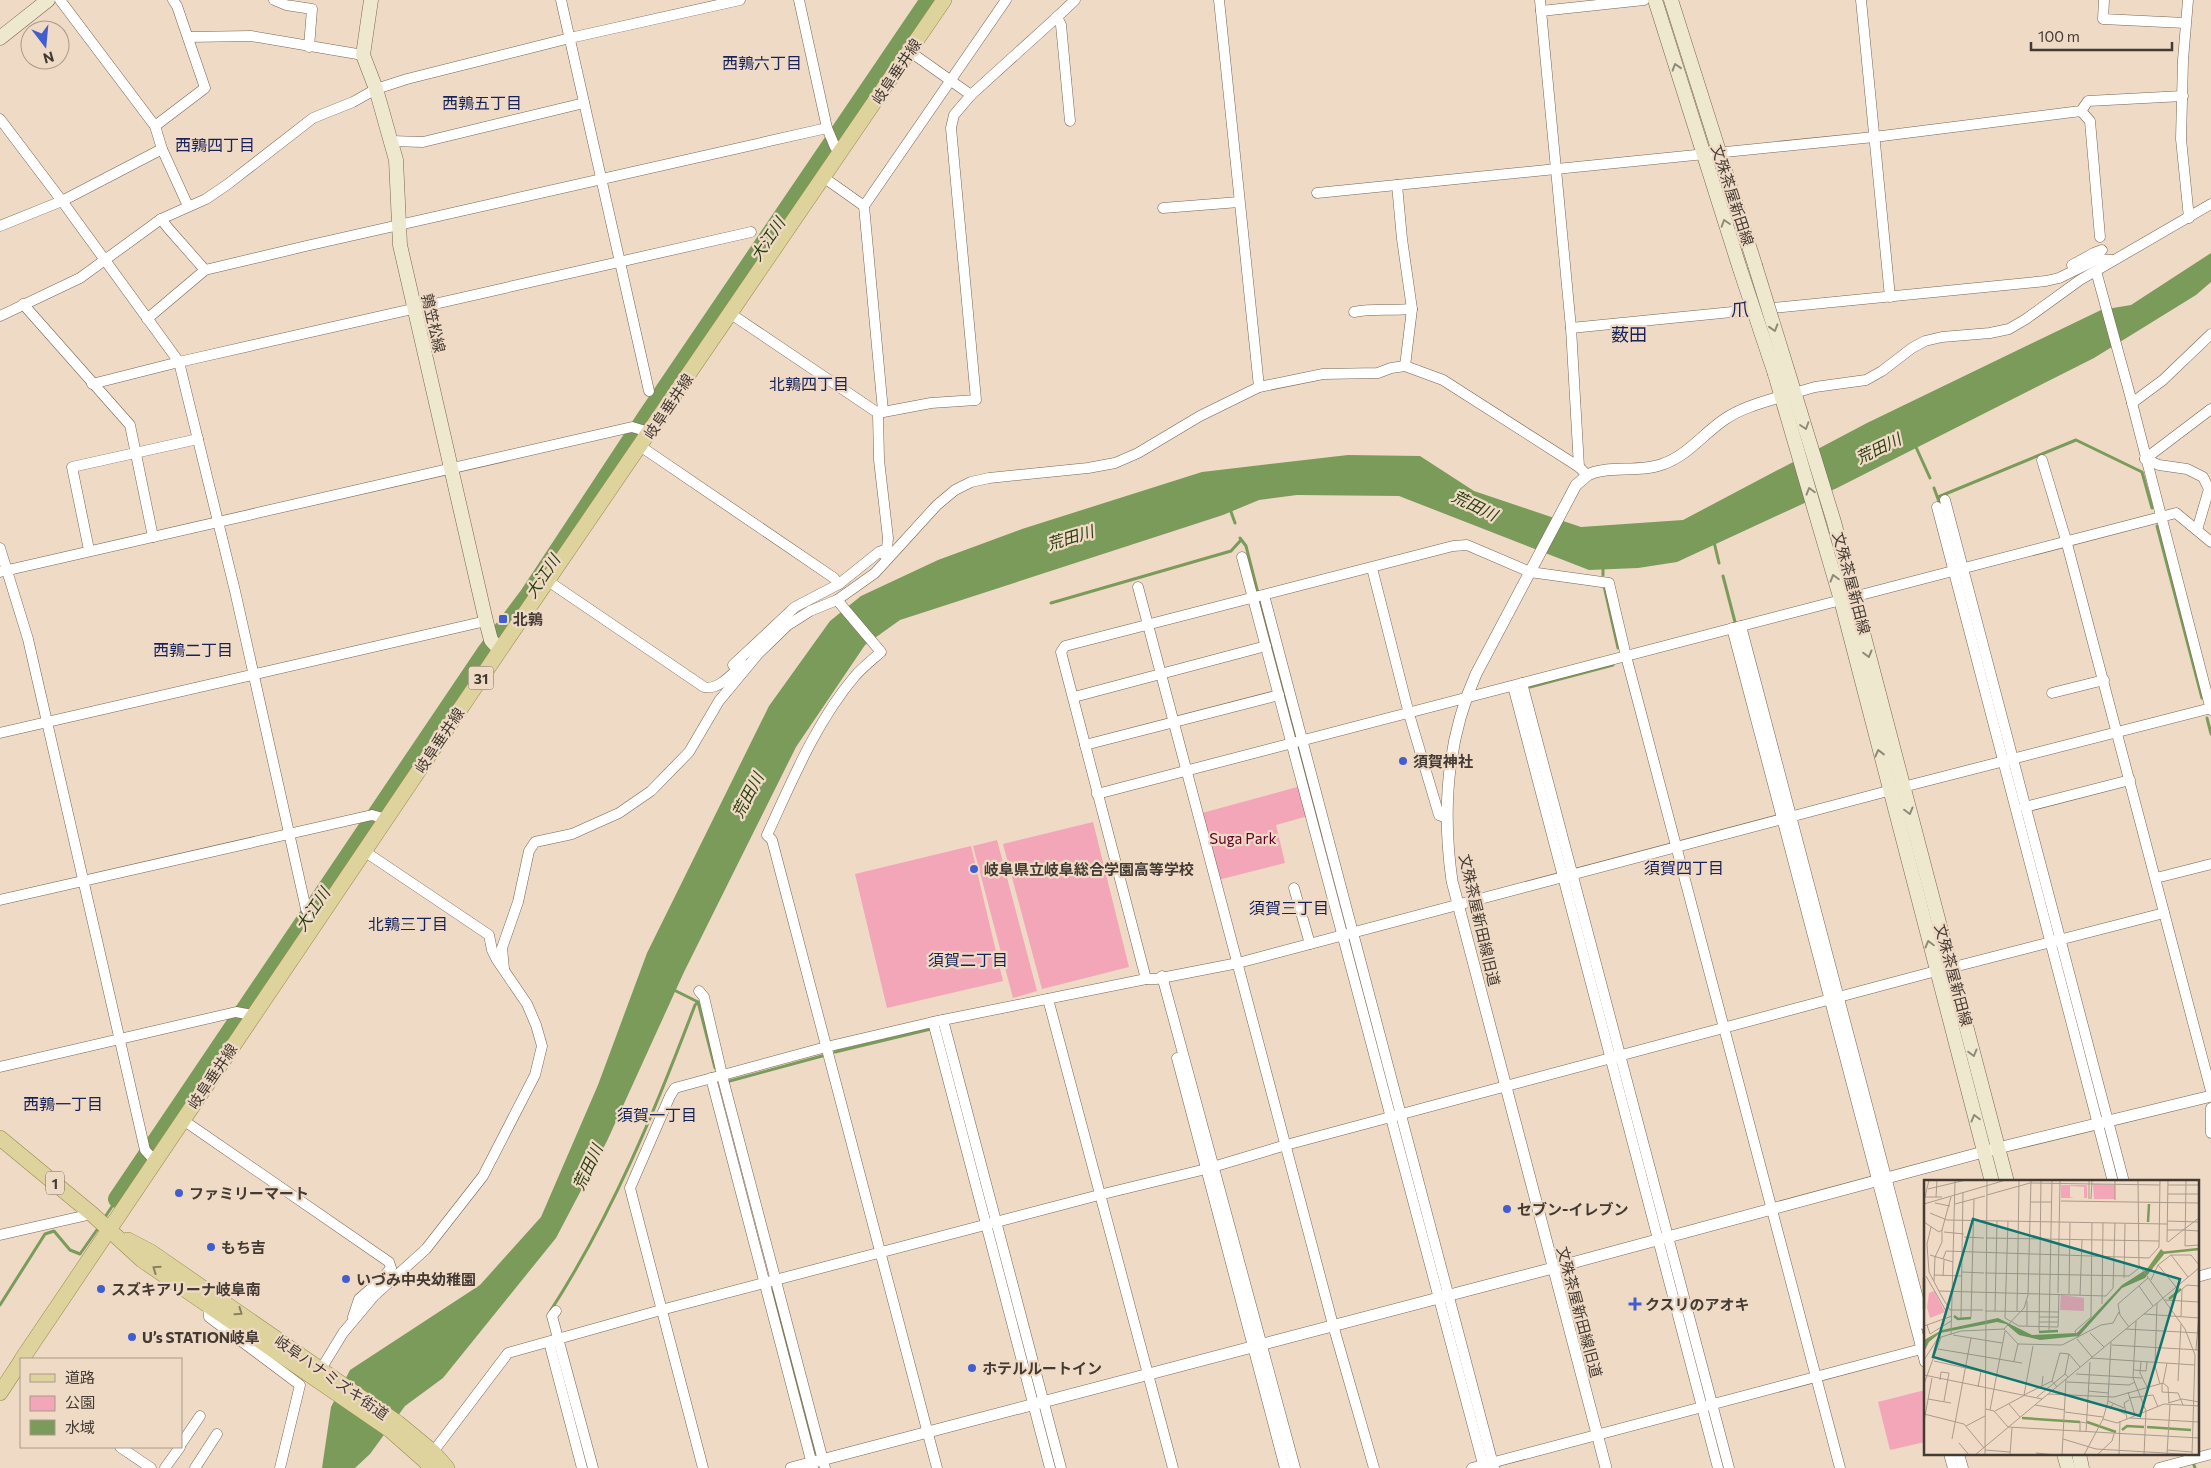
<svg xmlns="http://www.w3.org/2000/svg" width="2211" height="1468" font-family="Commissioner,'Noto Sans JP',sans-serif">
<rect width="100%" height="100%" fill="#efdac6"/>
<g fill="#f2a6b8">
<path d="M1301 786 1308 816 1276 825 1285 863 1218 880 1202 813Z"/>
<path d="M1093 822 1129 967 1042 989 1003 844Z"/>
<path d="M997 840 1037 991 1013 998 973 846Z"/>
<path d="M971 846 1003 981 887 1008 855 874Z"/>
<path d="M1925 1390V1442L1890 1450 1878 1402Z"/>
</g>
<path fill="#7b9b5a" d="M2211 253V282L2196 295 2094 358 1837 488 1677 562 1638 568 1589 570 1399 496 1297 495 1259 500 1223 515 900 620 865 645 796 747 684 972 607 1141 556 1238 443 1378 405 1406 370 1454 355 1468H322L331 1407 350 1370 480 1285 541 1217 598 1085 647 953 769 706 830 621 861 596 938 560 1022 529 1202 472 1348 455 1420 456 1474 491 1581 527 1683 520 1867 423 2101 310 2131 305Z"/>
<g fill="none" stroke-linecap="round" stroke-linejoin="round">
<g stroke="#7b9b5a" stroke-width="3">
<path d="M1915 445 1930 478"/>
<path d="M1934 488 1941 507"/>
<path d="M1938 497 2076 440 2142 472 2152 508"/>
<path d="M1230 509 1235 523"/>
<path d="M2157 526 2202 698"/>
<path d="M1240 538 1246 546 1258 593"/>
<path d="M1714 542 1719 563"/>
<path d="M1603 566V575"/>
<path d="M1723 576 1735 622"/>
<path d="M1604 586 1618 648"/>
<path d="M1260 601 1296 738"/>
<path d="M1051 603 1231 551 1241 540"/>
<path d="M1530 687 1613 665"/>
<path d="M2207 718 2211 734"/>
<path d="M1298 747 1322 836"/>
<path d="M1349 939 1376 1038"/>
<path d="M2064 976 2100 1113"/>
<path d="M672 989 698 1002 715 1068"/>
<path d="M835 1052 931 1029"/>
<path d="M1619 1072 1624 1091"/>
<path d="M726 1082 822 1056"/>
<path d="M2105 1132 2118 1182"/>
<path d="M103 1220 117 1199"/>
<path d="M1004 1272 1036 1394"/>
<path d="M773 1291 816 1453"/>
<path d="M0 1305 45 1234 54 1231 70 1250 80 1254 99 1227"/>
<path d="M551 1310C612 1215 655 1111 695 1005L698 1002"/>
<path d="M566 1389 588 1468"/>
<path d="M1041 1413 1056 1468"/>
<path d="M2194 1465 2195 1468"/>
</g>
<path stroke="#7b9b5a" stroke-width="18" d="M117 1199 485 653 528 596 648 414 929 0"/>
<g stroke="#776553" stroke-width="11">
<g id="minor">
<path d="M60 0 155 126 162 149 188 206"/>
<path d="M274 0 286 5 312 9 309 47"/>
<path d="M561 0 649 391"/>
<path d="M799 0 827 128 835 147 841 152"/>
<path d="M1219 0 1259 387"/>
<path d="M1540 0 1571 328 1579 467"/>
<path d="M1861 0 1890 297"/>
<path d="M2104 0 2103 19 2185 23"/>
<path d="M2188 0 2183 60 2181 139 2189 218"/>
<path d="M1541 11 1644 0"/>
<path d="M1057 17 1075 0"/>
<path d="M188 37 251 36 363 55"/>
<path d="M971 95 1057 17 1061 25 1070 121"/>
<path d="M2081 111 2090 121 2100 237"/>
<path d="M0 119 62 201 179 362 235 591 306 909 317 921"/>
<path d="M155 126 205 88 177 6 173 0"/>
<path d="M391 141 423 142 584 103"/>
<path d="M823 177 864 206 1006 0"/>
<path d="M1397 185 1402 239 1412 309 1405 366"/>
<path d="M1317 193 1874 137 2081 111 2088 101 2183 96"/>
<path d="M864 206 883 411"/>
<path d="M1163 208 1239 202"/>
<path d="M161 219 168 228 205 270"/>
<path d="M0 226 62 201 162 149"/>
<path d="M2072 265 2094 253 2102 250"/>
<path d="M2096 271 2130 395 2211 710"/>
<path d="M23 304 130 425 153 537"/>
<path d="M1354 312C1373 308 1392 311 1412 309"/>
<path d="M731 314 878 413"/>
<path d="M0 316 80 278 161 219 206 199 228 184 313 118 353 102 376 89 407 79 570 38 740 0"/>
<path d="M147 319 205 270 306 246 827 128"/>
<path d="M1571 328 2046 281 2059 278 2098 259 2112 260"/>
<path d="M92 384 179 362 751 232"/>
<path d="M1794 393 1815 387 1866 380 1882 371 1912 348 1925 341 1942 337 1990 333 2009 329 2026 319 2080 280 2211 204"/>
<path d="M2132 403 2163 380 2211 334"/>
<path d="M878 413 931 403 976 400 951 128 954 115 971 95 909 51"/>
<path d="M878 413 879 460 888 538 887 549 883 554"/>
<path d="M640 446 834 578 839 584"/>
<path d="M2145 459 2159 465 2187 469 2203 477 2209 489 2197 530"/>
<path d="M2145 459 2211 409"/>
<path d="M2042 460 2066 540 2211 1091"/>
<path d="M1945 500 2124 1182"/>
<path d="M1937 507 2113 1182"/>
<path d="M0 548 28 639 145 1150 155 1161"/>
<path d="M89 550 72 467 198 439"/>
<path d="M1242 557 1484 1468"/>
<path d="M1372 568 1409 714 1439 815 1447 818"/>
<path d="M0 572 632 427 649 432"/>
<path d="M548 581 704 687C718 691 733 673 743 664"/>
<path d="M1138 587 1333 1325 1374 1468"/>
<path d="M1264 595 1494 1468"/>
<path d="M1853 597 2176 513 2211 542"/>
<path d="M837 600 881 652C872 660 863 667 855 676 816 722 792 781 767 835L772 840 937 1468"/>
<path d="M1741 626 1925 1325"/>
<path d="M1732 628 1925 1362"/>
<path d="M733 665 795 607 839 584 879 552 887 549"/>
<path d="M1522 683 1729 1468"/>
<path d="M1513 686 1718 1468"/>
<path d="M2052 693 2104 680"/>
<path d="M1074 697 1266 646"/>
<path d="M0 733 486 621"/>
<path d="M1085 745 1279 695"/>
<path d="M1097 794 1841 600"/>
<path d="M2025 807 2130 780"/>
<path d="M2156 878 2211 864"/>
<path d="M1294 888 1310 944"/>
<path d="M0 900 372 815 386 819"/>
<path d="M1950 968 2164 913"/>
<path d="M504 969 502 948 518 902 529 851 535 842 572 834 619 813 651 791 689 752 719 701 758 654 788 625 810 611 837 600 875 573 937 505 955 490 971 482 989 478 1088 468 1115 463 1138 453 1200 416 1259 387 1323 374 1378 373 1391 368 1405 366 1443 380 1579 467 1587 475"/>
<path d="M1162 976 1295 1468"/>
<path d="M1146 979 1061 652 1065 646 1453 546 1467 545 1530 572 1609 583 1626 656 1840 1468"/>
<path d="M699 991 704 997 724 1083 825 1468"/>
<path d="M1048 999 1173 1468"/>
<path d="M943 1020 1061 1468"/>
<path d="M933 1022 1050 1468"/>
<path d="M1177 1058 1285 1468"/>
<path d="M0 1067 236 1012 252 1015"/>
<path d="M711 1078 813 1468"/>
<path d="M2211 1108V1133"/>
<path d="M183 1120 389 1262 391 1268 381 1280 359 1299 353 1317"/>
<path d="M0 1235 92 1214"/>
<path d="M2197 1277 2211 1273"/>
<path d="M208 1306 209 1317 300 1385 280 1468"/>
<path d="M556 1311 552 1316 593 1468"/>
<path d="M549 1342 582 1468"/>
<path d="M318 1374 343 1333 374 1296 426 1249 483 1176 535 1075 542 1046 536 1025 527 1004 497 960 492 950 489 935 364 851"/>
<path d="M181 1444 200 1416"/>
<path d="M120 1447 151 1468"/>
<path d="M433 1452 508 1353 661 1310 1099 1195 1206 1169 1286 1145 1936 971"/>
<path d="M1949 1454 1953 1468"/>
<path d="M1959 1454 1963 1468"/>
<path d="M165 1468 180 1447"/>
<path d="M195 1468 217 1434"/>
<path d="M703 1468 630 1188 670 1096 675 1088 826 1047 933 1022 1146 979H1156L1238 963 1903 787 2211 708"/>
<path d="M1472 1468 1925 1348"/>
<path d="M2159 1468 2211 1454"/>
</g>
</g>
<g stroke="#776553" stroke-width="12">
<g id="tertiary">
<path d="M791 1468 1553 1268 1998 1148 2211 1096"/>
<path d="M1606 1468 1452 881C1442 811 1447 739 1476 674L1576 485C1580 482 1584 478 1588 475 1606 465 1640 473 1663 464 1687 456 1704 433 1725 419 1744 406 1768 401 1789 394"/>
</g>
</g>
<g stroke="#776553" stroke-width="15">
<g id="secondary">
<path d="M371 0 363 55 376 89 396 160 400 245 486 621 491 640 500 650"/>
<path d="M1655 0 1740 269"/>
<path d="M1671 0 1755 265"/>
<path d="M0 38 48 0"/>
<path d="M1788 372 1834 522 2007 1182"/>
<path d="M1775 374 1841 600 1992 1182"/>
<path d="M2064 1454 2068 1468"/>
<path d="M2079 1454 2082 1468"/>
</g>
</g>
<g stroke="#998b4d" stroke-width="16">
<g id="primary">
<path d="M0 1138 92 1214 142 1260 390 1430 425 1461 431 1468"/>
<path d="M128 1240 151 1252 398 1423 433 1452 447 1468"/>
<path d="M22 1359 500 650 944 0"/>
<path d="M0 1393 21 1361"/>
</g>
</g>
<use href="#minor" stroke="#fff" stroke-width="10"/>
<use href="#tertiary" stroke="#fff" stroke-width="11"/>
<use href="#secondary" stroke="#eee9ce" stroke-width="14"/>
<use href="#primary" stroke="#ded39d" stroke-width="15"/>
<g stroke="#776553" stroke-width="15" stroke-linecap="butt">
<g id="secondary-bridge">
<path d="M1755 265 1788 372"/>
<path d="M1740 269 1775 374"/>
</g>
</g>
<use href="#secondary-bridge" stroke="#eee9ce" stroke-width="14"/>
</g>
<defs><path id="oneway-chevron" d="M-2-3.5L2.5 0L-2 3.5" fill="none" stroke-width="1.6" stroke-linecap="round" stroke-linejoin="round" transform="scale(1.25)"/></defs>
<g stroke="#908979">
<use href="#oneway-chevron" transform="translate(1676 67) rotate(-107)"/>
<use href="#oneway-chevron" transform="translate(1725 223) rotate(-108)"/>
<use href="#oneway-chevron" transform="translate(1774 328) rotate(73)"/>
<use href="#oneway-chevron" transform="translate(1805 426) rotate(72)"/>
<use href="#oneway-chevron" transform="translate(1810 491) rotate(-106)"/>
<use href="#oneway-chevron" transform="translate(1834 578) rotate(-106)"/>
<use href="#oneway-chevron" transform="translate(1868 654) rotate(75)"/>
<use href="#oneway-chevron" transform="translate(1879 753) rotate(-104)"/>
<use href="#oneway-chevron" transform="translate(1909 811) rotate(75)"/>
<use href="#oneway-chevron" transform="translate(1929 944) rotate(-105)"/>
<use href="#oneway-chevron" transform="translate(1973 1053) rotate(75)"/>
<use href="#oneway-chevron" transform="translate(1975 1118) rotate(-105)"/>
</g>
<g stroke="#897f63">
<use href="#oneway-chevron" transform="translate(156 1269) rotate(-145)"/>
<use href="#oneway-chevron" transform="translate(239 1312) rotate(35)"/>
</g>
<g fill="#425dd0" stroke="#efdac6" stroke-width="2">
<rect x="498" y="614" width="10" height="10" rx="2.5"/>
<circle cx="1403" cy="761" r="5"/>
<circle cx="974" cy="869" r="5"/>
<circle cx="179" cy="1193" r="5"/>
<circle cx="1507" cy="1209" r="5"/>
<circle cx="211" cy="1247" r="5"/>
<circle cx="346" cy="1279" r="5"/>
<circle cx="101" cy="1289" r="5"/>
<path d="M1632.5 1296.5h5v5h5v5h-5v5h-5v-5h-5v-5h5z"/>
<circle cx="132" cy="1337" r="5"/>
<circle cx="972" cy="1368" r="5"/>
</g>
<g text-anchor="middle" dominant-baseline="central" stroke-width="4.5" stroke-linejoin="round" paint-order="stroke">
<g fill="#efdac6" stroke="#776b5f" stroke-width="1">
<rect x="468.5" y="666.5" width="25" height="23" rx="4"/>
<rect x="46" y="1171.5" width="18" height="23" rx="4"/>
</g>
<g font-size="14" font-weight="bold" fill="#433b33">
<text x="481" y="678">31</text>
<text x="55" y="1183">1</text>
</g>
<g font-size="15" fill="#433b33" stroke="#efdac6">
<text transform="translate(896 71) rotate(-56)">岐阜垂井線</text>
<text transform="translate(1733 195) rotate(72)">文殊茶屋新田線</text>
<text transform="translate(434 323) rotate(77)">鶉笠松線</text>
<text transform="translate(668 406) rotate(-56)">岐阜垂井線</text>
<text transform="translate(1852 583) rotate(75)">文殊茶屋新田線</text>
<text transform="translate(439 740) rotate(-56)">岐阜垂井線</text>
<text transform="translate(1480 920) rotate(77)">文殊茶屋新田線旧道</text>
<text transform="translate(1954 975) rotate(75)">文殊茶屋新田線</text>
<text transform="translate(212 1076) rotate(-56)">岐阜垂井線</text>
<text transform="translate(1580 1312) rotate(75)">文殊茶屋新田線旧道</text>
<text transform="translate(332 1377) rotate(35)">岐阜ハナミズキ街道</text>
</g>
<g font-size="15" font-weight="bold" fill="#433b33" stroke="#efdac6" text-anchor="start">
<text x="513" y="619">北鶉</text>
<text x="1413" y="761">須賀神社</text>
<text x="984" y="869">岐阜県立岐阜総合学園高等学校</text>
<text x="189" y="1193">ファミリーマート</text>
<text x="1517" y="1209">セブン-イレブン</text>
<text x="221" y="1247">もち吉</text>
<text x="356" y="1279">いづみ中央幼稚園</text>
<text x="111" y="1289">スズキアリーナ岐阜南</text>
<text x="1645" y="1304">クスリのアオキ</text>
<text x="142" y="1337">U’s STATION岐阜</text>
<text x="982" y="1368">ホテルルートイン</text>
</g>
<g font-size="15" fill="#5e0029" stroke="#efdac6">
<text x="1243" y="838">Suga Park</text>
</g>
<g font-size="16" fill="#162259" stroke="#efdac6">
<text x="762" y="62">西鶉六丁目</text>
<text x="482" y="102">西鶉五丁目</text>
<text x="215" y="144">西鶉四丁目</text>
<text x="809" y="383">北鶉四丁目</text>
<text x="193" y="649">西鶉二丁目</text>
<text x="1684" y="867">須賀四丁目</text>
<text x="1289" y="907">須賀三丁目</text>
<text x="408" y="923">北鶉三丁目</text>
<text x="968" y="959">須賀二丁目</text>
<text x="63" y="1103">西鶉一丁目</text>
<text x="657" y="1114">須賀一丁目</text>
</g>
<g font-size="16" font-style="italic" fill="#2a3f0f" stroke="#efdac6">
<text transform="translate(767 239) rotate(-56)">大江川</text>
<text transform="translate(1878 448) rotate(-26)">荒田川</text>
<text transform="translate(1475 505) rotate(26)">荒田川</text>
<text transform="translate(1070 537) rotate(-17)">荒田川</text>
<text transform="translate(542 576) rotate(-56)">大江川</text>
<text transform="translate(747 795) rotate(-62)">荒田川</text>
<text transform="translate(312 909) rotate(-56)">大江川</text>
<text transform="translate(587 1167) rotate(-65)">荒田川</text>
</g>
<g font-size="18" fill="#162259" stroke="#efdac6">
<text x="1740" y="309">爪</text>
<text x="1629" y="334">薮田</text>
</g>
</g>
<g transform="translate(1924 1180)">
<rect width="275" height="275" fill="#efdac6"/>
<path d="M169 4 191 5V19H170ZM137 5H163V18H160V7L146 6V17L150 18H137ZM10 111 21 132 6 138 3 127 5 113ZM137 115 160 118V131L136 130Z" fill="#f2a6b8"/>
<path d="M237 69 241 73 221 98 198 108 155 156 116 160 95 155 82 144 73 142 16 153 5 162 0 172V160L18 150 74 138 108 155 153 153 198 105 223 89Z" fill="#7b9b5a"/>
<path fill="none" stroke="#7b9b5a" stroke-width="2.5" d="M224 42 225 24M237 73 275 69M0 98V129M245 119 257 109M30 136 34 139 47 138M115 152 134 151M98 238 156 242M163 242 192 252M223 247 267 250M198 250 203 246 220 247"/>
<path fill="none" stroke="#aa9a8b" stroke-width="1" d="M165 0V19M214 0 215 85 261 149 271 175 268 275M262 0 261 66 275 65M244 5H275M4 9 42 0M244 14H275M63 15 106 3 236 5M1 17H18M12 17 13 0M167 19 168 0M191 20V0M0 21 5 0M137 21 275 23M106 22H128M11 23 26 26M0 24 82 0M31 24 61 16M6 33 23 40 243 44M84 41 81 138 95 146 134 147 135 114M243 41 275 42M0 42 15 52 18 50M7 47 3 64 5 92 18 117 26 130H59M243 50H259L275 38M20 52 40 54M40 57 60 58M62 58 235 61M243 62 244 0M244 62 259 50 275 51M6 75 29 82M19 79 22 71 225 78 235 67 236 0M234 85 252 107M38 92 60 93M61 93 205 96 215 88M10 95 38 96M2 96 22 131M19 96 20 80M264 97 247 75H267L275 85M200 98 201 44M227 100 234 85 247 75M10 101 11 77 18 62V50L27 17M215 106 229 126M15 111 182 116 189 108 191 43M134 113 136 0M145 114 146 43M156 115 158 60M241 120 275 122M233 123 231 186 236 204M178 124 179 43M61 131 135 132M71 131 73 41M93 131 95 0M220 134 275 138M47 137 50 19M115 137H135M257 137 258 109 263 105 275 106M37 138 39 12M212 141 209 198 222 231 220 275M115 142H134M3 145 6 154 27 141M0 146 28 136M103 146V121M205 147 196 135 194 124 224 98M80 149 94 164 138 165 177 145 189 143 195 132M202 149 275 153M115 151 117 0M125 151 128 0M166 153 180 167M27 155 31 0M29 155 78 163M154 158 151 151 167 137 168 43M153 159 168 177M187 162 184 221 179 239 193 243 240 224 275 226M188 165 275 170M14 169 98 183M272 170 275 133M145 174 156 187M167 178 271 185M0 180 14 158 37 151 80 149 100 128 104 115 107 0M10 181 60 192M90 181 94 164M217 182 216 193 223 207M210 190 222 191 223 182M141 194 145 174M152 194 218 198M0 195 118 219M119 196 118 206 128 201M16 200 17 192 25 193 20 221M254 201 257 144M143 202 205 205 211 202M238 203V212L254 213 259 225M239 203 244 207 245 223M0 204 17 157M54 207 57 191M133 207 128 201 136 173 145 174M164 211 184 213M204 212 211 235M124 214 190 217 239 203 243 183M100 215 109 166M100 215 118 206M113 217 141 194 144 197M205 218 229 215 234 227M4 219 27 223M184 221 200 228M244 223 258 219 275 222M85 224 96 237M189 224 187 227 201 234M111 225 141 230M62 229 70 231 84 247 275 258M66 230 81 151M71 231 101 215M141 232 179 237M0 234 40 244 60 268M206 238 275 242M203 239 200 223 205 220M0 241 8 198M42 246 61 236M156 252V242L163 243M162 252 166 182M28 259 47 158M139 259 172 269 275 275M35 263 45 275M61 270 86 272M243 270 268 272M112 273 132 275M243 274 246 225M51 275 275 88M61 275 63 0M86 275 88 248M138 275 142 199M160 275 179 239M173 275 188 261 190 254M195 275 196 241"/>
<path fill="#0f766e" fill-opacity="0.15" stroke="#0f766e" stroke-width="2.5" d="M49 39 256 99 216 236 9 177Z"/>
<rect width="275" height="275" fill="none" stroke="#433b33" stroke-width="2.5"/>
</g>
<rect x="20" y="1358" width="162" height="90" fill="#efdac6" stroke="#aa9a8b"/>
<rect x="30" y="1374" width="25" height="8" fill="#ded39d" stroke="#aa9a8b"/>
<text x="65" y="1383" font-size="15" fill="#433b33">道路</text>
<rect x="30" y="1396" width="25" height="15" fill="#f2a6b8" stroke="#aa9a8b"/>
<text x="65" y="1408" font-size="15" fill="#433b33">公園</text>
<rect x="30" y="1420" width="25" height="15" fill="#7b9b5a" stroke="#aa9a8b"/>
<text x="65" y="1433" font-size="15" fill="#433b33">水域</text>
<g transform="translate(45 45) rotate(164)"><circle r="24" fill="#efdac6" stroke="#aa9a8b"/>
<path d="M0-4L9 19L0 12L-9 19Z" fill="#425dd0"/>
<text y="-8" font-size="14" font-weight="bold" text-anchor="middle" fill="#433b33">N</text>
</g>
<path d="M2031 42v8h141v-8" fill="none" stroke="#433b33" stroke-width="2.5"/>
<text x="2038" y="42" font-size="15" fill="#433b33" stroke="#efdac6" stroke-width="4" paint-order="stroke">100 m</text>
</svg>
